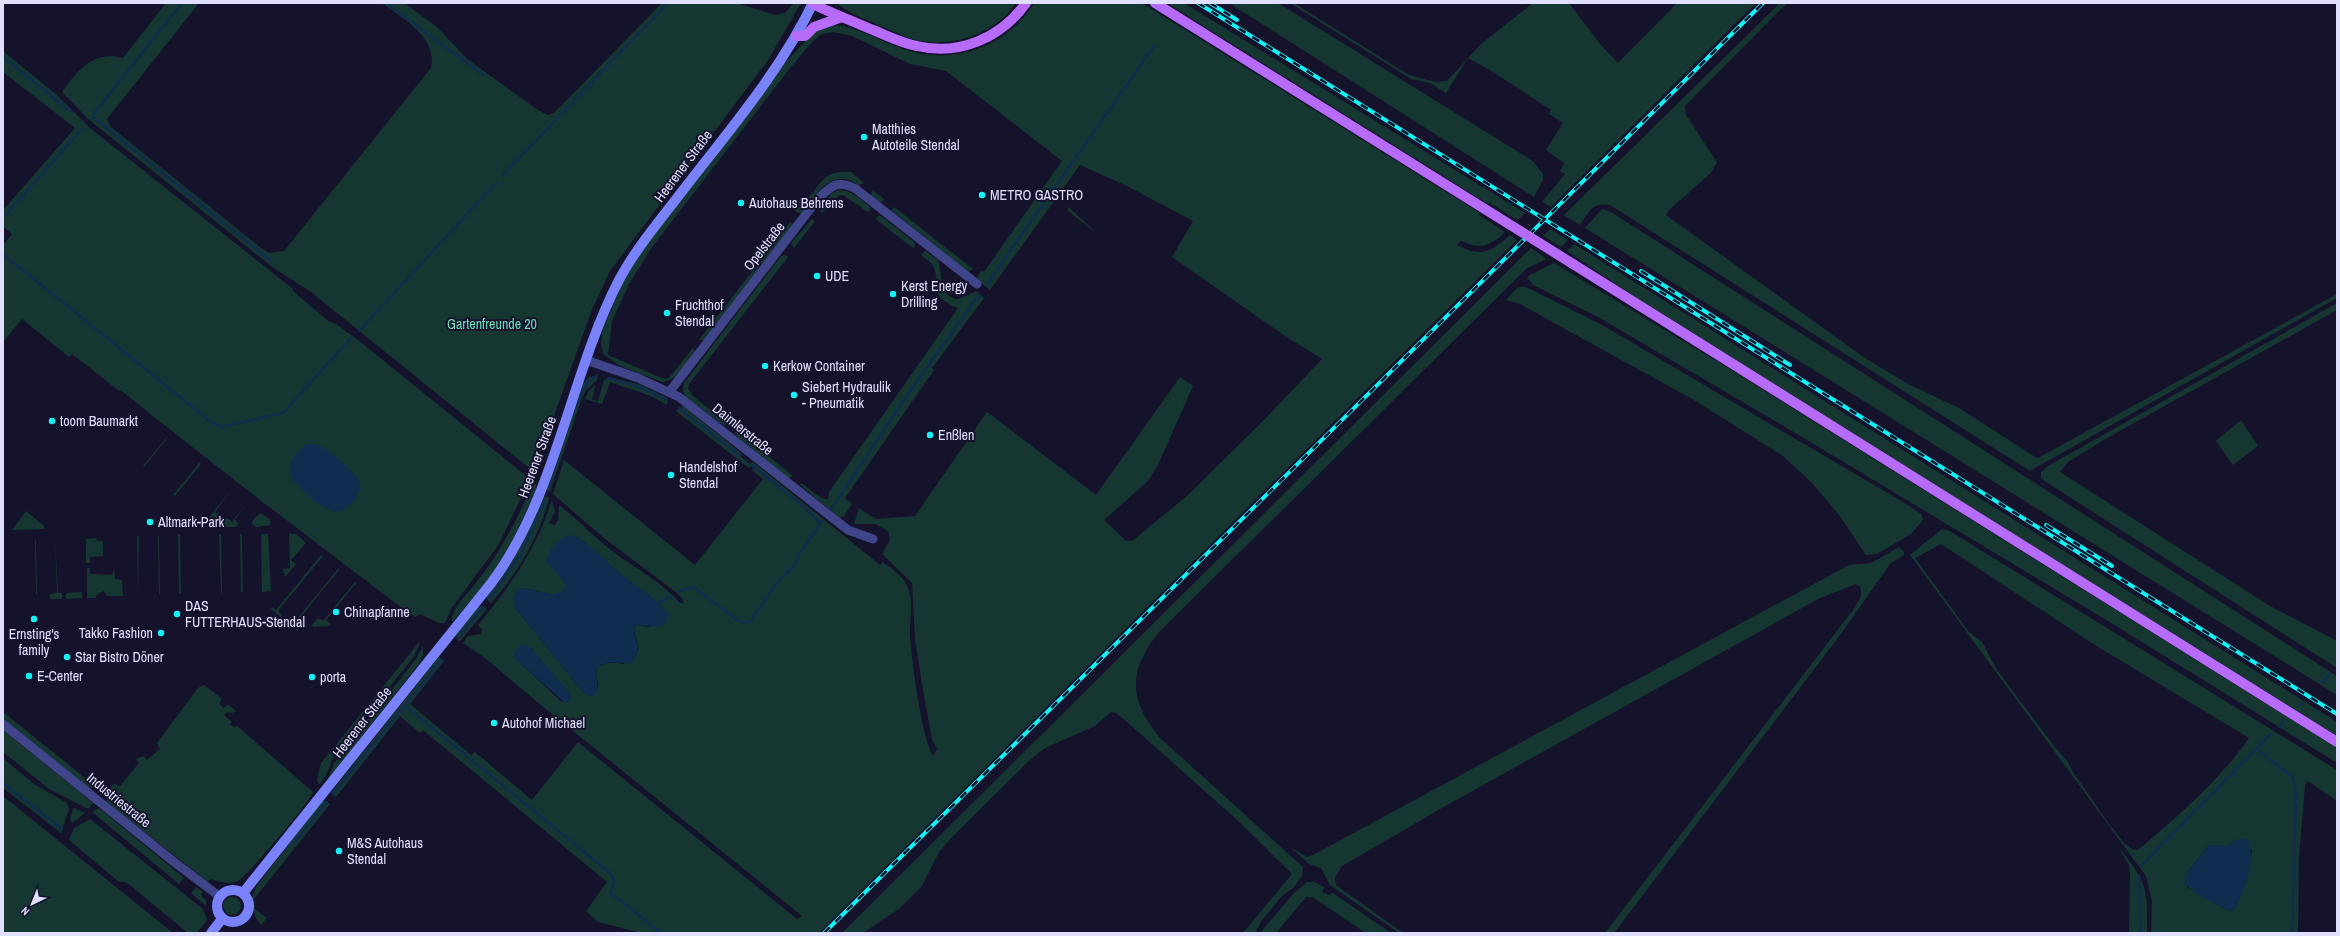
<svg xmlns="http://www.w3.org/2000/svg" width="2340" height="936" font-family="'Archivo Narrow',sans-serif">
<rect width="100%" height="100%" fill="#15132c"/>
<g fill="#163632" fill-rule="evenodd">
<path d="M166 3H199L107 119 111 127 261 248 269 253 284 251 431 68C438 37 403 19 382 3H404L436 26 467 59 538 110 548 115 554 113 662 3H736L775 15 785 13 794 3H801L768 60 610 271 591 312 534 472 311 292 272 267 87 118 62 92C78 70 93 50 123 58Z"/>
<path d="M836 3H1016C995 34 953 48 916 40 904 37 891 30 879 25 864 19 849 13 836 3Z"/>
<path d="M1034 3H1142L1480 213 1479 215 1505 232C1491 246 1479 250 1461 241L1457 245C1481 258 1491 252 1510 235L1517 240 819 933H641L598 922 586 911 607 882 423 730 420 733 400 716 336 797 331 793 439 657 444 661 410 704 471 755 475 752 532 800 578 742 797 919 802 916 771 891 536 701 485 658 463 643 468 636 481 634 482 630 478 625C510 587 537 548 552 500L555 512 549 523 555 525 558 519 559 505C578 520 595 538 615 553 636 569 662 582 680 603H684L682 598 673 590 604 538 553 494 564 460 695 565 763 479 752 470 753 468 750 466 749 468 676 411 683 406 742 454 741 457 750 464 753 462 880 565 883 562C892 569 904 576 908 588 914 602 909 621 910 636 912 662 921 736 933 756L937 749 932 739 924 696 915 639 912 583 882 554 890 540 888 531 875 524H854L859 508 875 519 915 516 987 412 1096 495 1180 377 1193 386 1158 465 1148 481 1104 520 1126 541H1132L1187 496 1263 421 1322 359 1285 336 1172 257 1193 221 1127 186 1080 165 990 290 976 279 981 271 984 272 1062 161 946 71 910 64 852 36 834 32 822 34 811 43 790 68 652 247 629 284 612 321 608 355 664 379 669 378 693 348 695 350C690 362 676 382 662 382L620 366 603 354 601 344 603 329 624 280 647 244 786 62 815 31 833 25 843 26C864 31 883 42 903 49 952 66 1007 48 1034 3ZM583 541 624 577 651 597 668 614 649 627 637 625 634 629 639 649 624 664C613 663 596 660 596 676 596 679 599 683 598 686 598 689 594 694 593 697L583 692 513 605 517 589C532 585 555 603 566 588L564 581 553 567ZM531 648 571 696 569 701 562 702 516 659Z"/>
<path d="M1167 3H1184L1525 213 1517 220 1490 203 1488 204Z"/>
<path d="M1229 3H1278L1533 161 1543 174V180L1534 197Z"/>
<path d="M1290 3H1294L1409 75 1436 82 1447 81 1481 44 1533 3H1569L1600 44 1618 63 1677 3H1756L1551 207 1542 202 1565 174 1560 171 1564 163 1546 150 1563 123 1549 114 1551 110 1490 70 1468 58 1446 93 1430 83 1411 79Z"/>
<path d="M1780 3H1787L1685 106 1686 115 1717 162 1711 173 1669 210 1666 215 1865 358 1908 384 1959 408 2035 457 2038 458 2337 294V298L2030 471 1610 205C1593 201 1588 213 1580 225L1564 215Z"/>
<path d="M3 51 58 96 90 128 293 289V291L328 321 336 324 358 340 530 479 499 544 451 609 445 623H439L420 614 415 617 402 608C308 537 215 466 123 392L118 390 72 354 69 357 22 319 3 342V245L12 234 5 228 3 230V210L75 128 3 72Z"/>
<path d="M838 172H851L864 183 859 185C831 166 816 195 801 214L792 209 798 201 803 205 821 182 827 176Z"/>
<path d="M839 190C851 189 861 200 870 207V210L868 212 843 195H839L822 213 819 209 832 193Z"/>
<path d="M873 190 885 200 880 202 871 195Z"/>
<path d="M894 207 973 269 968 272 895 213 892 210Z"/>
<path d="M1069 207 1097 234 1067 210Z"/>
<path d="M1602 209 1611 212 2337 676V695L1585 228Z"/>
<path d="M878 216H881L915 243 914 249 876 219Z"/>
<path d="M812 219 815 221 794 248 791 243Z"/>
<path d="M791 221 792 226 704 340H699Z"/>
<path d="M1550 229 1568 240 1561 247 1543 236Z"/>
<path d="M1574 244 2337 722V736L1635 297 1567 251Z"/>
<path d="M1531 248 1547 259 1527 268 1519 276 1159 632C1127 672 1129 700 1160 738L1303 867 1302 876 1293 888 1282 896 1262 920 1255 933H1243L1292 874 1235 818 1126 721 1116 713 1111 712 1095 726 1045 748 1030 760 952 837 939 852 922 886 899 909 863 933H842Z"/>
<path d="M925 251 938 260C943 275 937 296 958 299L977 291 984 298 932 368 934 370 845 498 852 504 844 516 840 518 800 485 801 483 820 497 828 500 829 492 836 482 958 308C926 294 944 290 933 266 931 262 925 258 921 255Z"/>
<path d="M785 255 788 257 689 384 688 389 694 397 728 424 723 425 686 397 683 392 684 383 781 256Z"/>
<path d="M1554 263 1728 368 2337 748V763L2108 621 1787 428 1598 317 1533 285 1527 277 1530 275Z"/>
<path d="M1518 287H1526L1604 326 1908 505 1921 514 1923 520 1911 534 1877 554 1866 555 1839 515 1812 483 1783 456 1694 400 1520 304 1506 300Z"/>
<path d="M2337 303V310L2107 438 2068 462 2060 472 2270 606 2337 641V668L2046 482 2041 478V472L2048 466Z"/>
<path d="M598 374 597 380 586 390 582 398 550 492 545 488 582 385 588 378Z"/>
<path d="M609 377 641 385 668 398 667 405 651 396 610 382 602 404 585 399 588 392 595 385 592 400 598 401 604 380Z"/>
<path d="M2241 420 2258 446 2233 465 2216 441Z"/>
<path d="M736 430 793 476 788 478 734 434Z"/>
<path d="M167 437H168L144 467 143 466Z"/>
<path d="M199 463 201 464 175 496 173 495Z"/>
<path d="M533 483 536 484V489L509 550 484 585 452 622C451 608 467 595 475 584 500 553 517 520 533 483Z"/>
<path d="M232 489 215 512 220 516 218 519 223 523 227 518 232 522 248 502 235 520 239 524 236 527H214L206 521Z"/>
<path d="M546 496 549 498C540 536 517 574 491 603L487 599V596L521 546 543 497Z"/>
<path d="M26 511 44 526V529L12 530Z"/>
<path d="M260 513 270 519V525L256 527 252 524 253 520Z"/>
<path d="M1942 529 1950 531 2337 770V801L2308 781 2305 785 2299 858 2298 933H2151L2152 901 2146 876 1910 555ZM1941 544 2095 645 2249 738C2219 781 2177 817 2138 850L2132 849 2124 843 2109 824 2073 772 2068 762 2054 746 1997 670 1982 642 1969 632 1915 558ZM2238 839 2252 850 2247 879 2235 909 2229 911 2187 887 2188 871 2209 845 2228 846Z"/>
<path d="M289 533 296 534 306 543 291 560 296 564 285 577 283 569 290 568Z"/>
<path d="M219 534H221L222 593H221Z"/>
<path d="M240 534H242L243 592H241Z"/>
<path d="M261 534H268L271 591 262 592Z"/>
<path d="M178 535H180L181 594H179Z"/>
<path d="M137 536H139L138 594Z"/>
<path d="M158 536H159L160 594H159Z"/>
<path d="M96 538 97 541H103V556L90 557V563H86V539Z"/>
<path d="M55 539 58 593H62V599H50V594L57 593Z"/>
<path d="M35 540H36L37 594H36Z"/>
<path d="M1899 547 1904 552V555L1890 564 1840 635 1614 933H1605L1853 610C1858 602 1867 590 1856 584L1820 598 1440 809 1342 866 1335 878 1336 885 1403 933H1399L1330 885 1321 868 1309 864 1290 847 1307 857 1313 855 1849 565 1871 563Z"/>
<path d="M321 555 323 556 278 611 282 615 281 617 271 609 272 607 276 610Z"/>
<path d="M87 568H90V574L112 575 114 569 115 579 122 580 123 596H107L104 591 96 595V598H87Z"/>
<path d="M338 569 339 570 294 625 299 629 298 631 287 622 288 620 293 624Z"/>
<path d="M355 582 356 583 326 620 331 624 329 626 313 627 312 625 318 618 323 621Z"/>
<path d="M82 592V598L66 599V593Z"/>
<path d="M481 606 487 609 460 641H458L456 635 477 608Z"/>
<path d="M421 640 414 656 332 760 326 775 320 784 318 783 317 779 321 763Z"/>
<path d="M423 646V654L420 662 328 779 334 763 416 659Z"/>
<path d="M204 685 222 699 219 704 224 708 228 704 236 711 232 713 227 712 224 715 232 722 230 724 234 727 237 726 313 792C311 801 246 877 238 881 228 885 220 882 211 879L207 881 107 803C105 795 108 789 114 784L120 786 139 763 136 759 144 756 147 760 160 749 157 743 198 688Z"/>
<path d="M3 712 94 785 93 788 87 787 3 718Z"/>
<path d="M3 730 93 803 88 809 49 789 3 752Z"/>
<path d="M3 758 34 784 67 803 69 809 61 833 3 788Z"/>
<path d="M3 796 173 933H3Z"/>
<path d="M323 800 330 804 254 899 255 909 267 918 261 925C252 914 249 901 256 887Z"/>
<path d="M75 808 85 813 72 823 70 819 73 809Z"/>
<path d="M99 808 184 878 179 884 92 812Z"/>
<path d="M90 819 203 909 207 920 197 933H188L126 882H119L69 840 74 828Z"/>
<path d="M2119 848C2147 882 2148 889 2147 933H2129L2130 873 2129 865Z"/>
<path d="M1307 882H1314L1324 887 1322 892 1328 895 1333 893 1391 933H1366L1312 897H1306L1276 933H1260L1294 893Z"/>
<path d="M196 887 203 892 201 896 206 900V906L191 893Z"/>
<circle cx="232" cy="906" r="9"/>
</g>
<g fill="#102c4e">
<path d="M307 444C310 444 314 444 316 444 325 446 358 474 360 483 362 495 346 514 334 511 318 508 304 490 292 480 286 464 294 453 307 444Z"/>
<path d="M573 535C592 545 606 562 623 576 639 588 655 598 668 614L665 624 657 627 637 625 634 629C636 645 643 648 632 663 623 664 604 659 598 668 592 678 603 688 593 697L583 692 513 605V598L517 589C532 585 556 603 566 588L564 581 546 561C550 547 558 538 573 535Z"/>
<path d="M524 644 531 648 572 696 569 701 565 703 516 659 514 654 520 645Z"/>
<path d="M2238 839H2248C2257 862 2244 888 2235 909L2229 911 2194 892 2184 883 2188 871 2209 845 2228 846Z"/>
</g>
<g fill="none" stroke-linecap="round" stroke-linejoin="round">
<g stroke="#102c4e" stroke-width="2.5">
<path d="M386 3 483 75"/>
<path d="M3 57 71 112"/>
<path d="M92 116 271 261"/>
<path d="M92 116 182 3"/>
<path d="M502 176 668 3"/>
<path d="M3 218 83 128"/>
<path d="M3 254 211 422 221 427 283 413 352 337"/>
<path d="M987 284 1155 45"/>
<path d="M359 331 497 182"/>
<path d="M608 378 640 387 667 400"/>
<path d="M679 408 740 456"/>
<path d="M751 464 811 513 820 524"/>
<path d="M548 487C556 465 577 387 594 377"/>
<path d="M831 509 910 391 978 296"/>
<path d="M679 591 694 587 737 620 747 623 751 620 779 580 794 566 799 554 822 521"/>
<path d="M489 599 521 554 545 500"/>
<path d="M656 604 671 596"/>
<path d="M458 638 483 607"/>
<path d="M2322 682 2331 674"/>
<path d="M2300 705 2302 704"/>
<path d="M405 706 609 872 614 880 610 892 612 894 661 933"/>
<path d="M2279 727 2283 722"/>
<path d="M2257 749 2292 777 2296 792 2292 933"/>
<path d="M3 783 62 829"/>
<path d="M333 794 442 660"/>
<path d="M295 842 327 802"/>
<path d="M2142 865 2270 735"/>
<path d="M2139 876 2141 933"/>
</g>
<g stroke="#404489" stroke-width="9">
<path d="M586 360 638 378 679 397 848 530 873 539"/>
<path d="M670 391 817 200C831 186 837 179 856 189L977 284"/>
<path d="M3 724 174 862 219 896"/>
</g>
<g stroke="#7a82fa" stroke-width="10">
<circle cx="233" cy="906" r="16"/>
<path d="M243 893 492 582C556 496 570 375 619 280 635 250 657 224 677 198 725 135 779 74 813 3"/>
<path d="M211 933 222 919"/>
</g>
<g stroke="#b76bf9" stroke-width="10">
<path d="M1155 3 1496 216"/>
<path d="M813 4C831 13 850 20 868 28 884 34 900 43 917 46 959 56 1001 38 1026 3"/>
<path d="M796 36H805L814 27 842 17"/>
<path d="M1573 264 2337 742"/>
</g>
<g stroke="#13f3f6" stroke-width="4">
<g id="rail">
<path d="M1198 3 2337 714"/>
<path d="M1210 3 1237 20"/>
<path d="M1641 271 1790 365"/>
<path d="M2046 525 2112 566"/>
<path d="M824 933 1763 3"/>
</g>
</g>
<use href="#rail" stroke="#15132c" stroke-width="2.5" stroke-dasharray="8" stroke-linecap="butt"/>
<path stroke="#b76bf9" stroke-width="10" d="M1496 216 1573 264"/>
</g>
<g fill="#13f3f6" stroke="#15132c" stroke-width="1.5">
<circle cx="864" cy="137" r="4"/>
<circle cx="982" cy="195" r="4"/>
<circle cx="741" cy="203" r="4"/>
<circle cx="817" cy="276" r="4"/>
<circle cx="893" cy="294" r="4"/>
<circle cx="667" cy="313" r="4"/>
<circle cx="765" cy="366" r="4"/>
<circle cx="794" cy="395" r="4"/>
<circle cx="52" cy="421" r="4"/>
<circle cx="930" cy="435" r="4"/>
<circle cx="671" cy="475" r="4"/>
<circle cx="150" cy="522" r="4"/>
<circle cx="336" cy="612" r="4"/>
<circle cx="177" cy="614" r="4"/>
<circle cx="34" cy="619" r="4"/>
<circle cx="161" cy="633" r="4"/>
<circle cx="67" cy="657" r="4"/>
<circle cx="29" cy="676" r="4"/>
<circle cx="312" cy="677" r="4"/>
<circle cx="494" cy="723" r="4"/>
<circle cx="339" cy="851" r="4"/>
</g>
<g text-anchor="middle" dominant-baseline="central" stroke-width="4" stroke-linejoin="round" paint-order="stroke">
<g font-size="14" fill="#e0dffe" stroke="#15132c" text-anchor="start">
<text x="872" y="129">Matthies<tspan x="872" dy="16">Autoteile Stendal</tspan></text>
<text x="990" y="195">METRO GASTRO</text>
<text x="749" y="203">Autohaus Behrens</text>
<text x="825" y="276">UDE</text>
<text x="901" y="286">Kerst Energy<tspan x="901" dy="16">Drilling</tspan></text>
<text x="675" y="305">Fruchthof<tspan x="675" dy="16">Stendal</tspan></text>
<text x="773" y="366">Kerkow Container</text>
<text x="802" y="387">Siebert Hydraulik<tspan x="802" dy="16">- Pneumatik</tspan></text>
<text x="60" y="421">toom Baumarkt</text>
<text x="938" y="435">Enßlen</text>
<text x="679" y="467">Handelshof<tspan x="679" dy="16">Stendal</tspan></text>
<text x="158" y="522">Altmark-Park</text>
<text x="185" y="606">DAS<tspan x="185" dy="16">FUTTERHAUS-Stendal</tspan></text>
<text x="344" y="612">Chinapfanne</text>
<text x="153" y="633" text-anchor="end">Takko Fashion</text>
<text x="34" y="634" text-anchor="middle">Ernsting's<tspan x="34" dy="16">family</tspan></text>
<text x="75" y="657">Star Bistro Döner</text>
<text x="37" y="676">E-Center</text>
<text x="320" y="677">porta</text>
<text x="502" y="723">Autohof Michael</text>
<text x="347" y="843">M&amp;S Autohaus<tspan x="347" dy="16">Stendal</tspan></text>
</g>
<g font-size="14" fill="#e0dffe" stroke="#15132c">
<text transform="translate(683 166) rotate(-53)">Heerener Straße</text>
<text transform="translate(764 246) rotate(-52)">Opelstraße</text>
<text transform="translate(743 429) rotate(39)">Daimlerstraße</text>
<text transform="translate(537 457) rotate(-70)">Heerener Straße</text>
<text transform="translate(362 722) rotate(-52)">Heerener Straße</text>
<text transform="translate(119 800) rotate(39)">Industriestraße</text>
</g>
<g font-size="14" fill="#6cddb7" stroke="#15132c">
<text x="492" y="324">Gartenfreunde 20</text>
</g>
</g>
<rect width="2340" height="936" fill="none" stroke="#e0dffe" stroke-width="8"/>
<g transform="translate(32 904) rotate(223)" stroke="#15132c" stroke-width="3" paint-order="stroke">
<path d="M0-3L7 15L0 10L-7 15Z" fill="#e0dffe"/>
<text y="-6" font-size="11" font-weight="bold" text-anchor="middle" fill="#e0dffe">N</text>
</g>
</svg>
